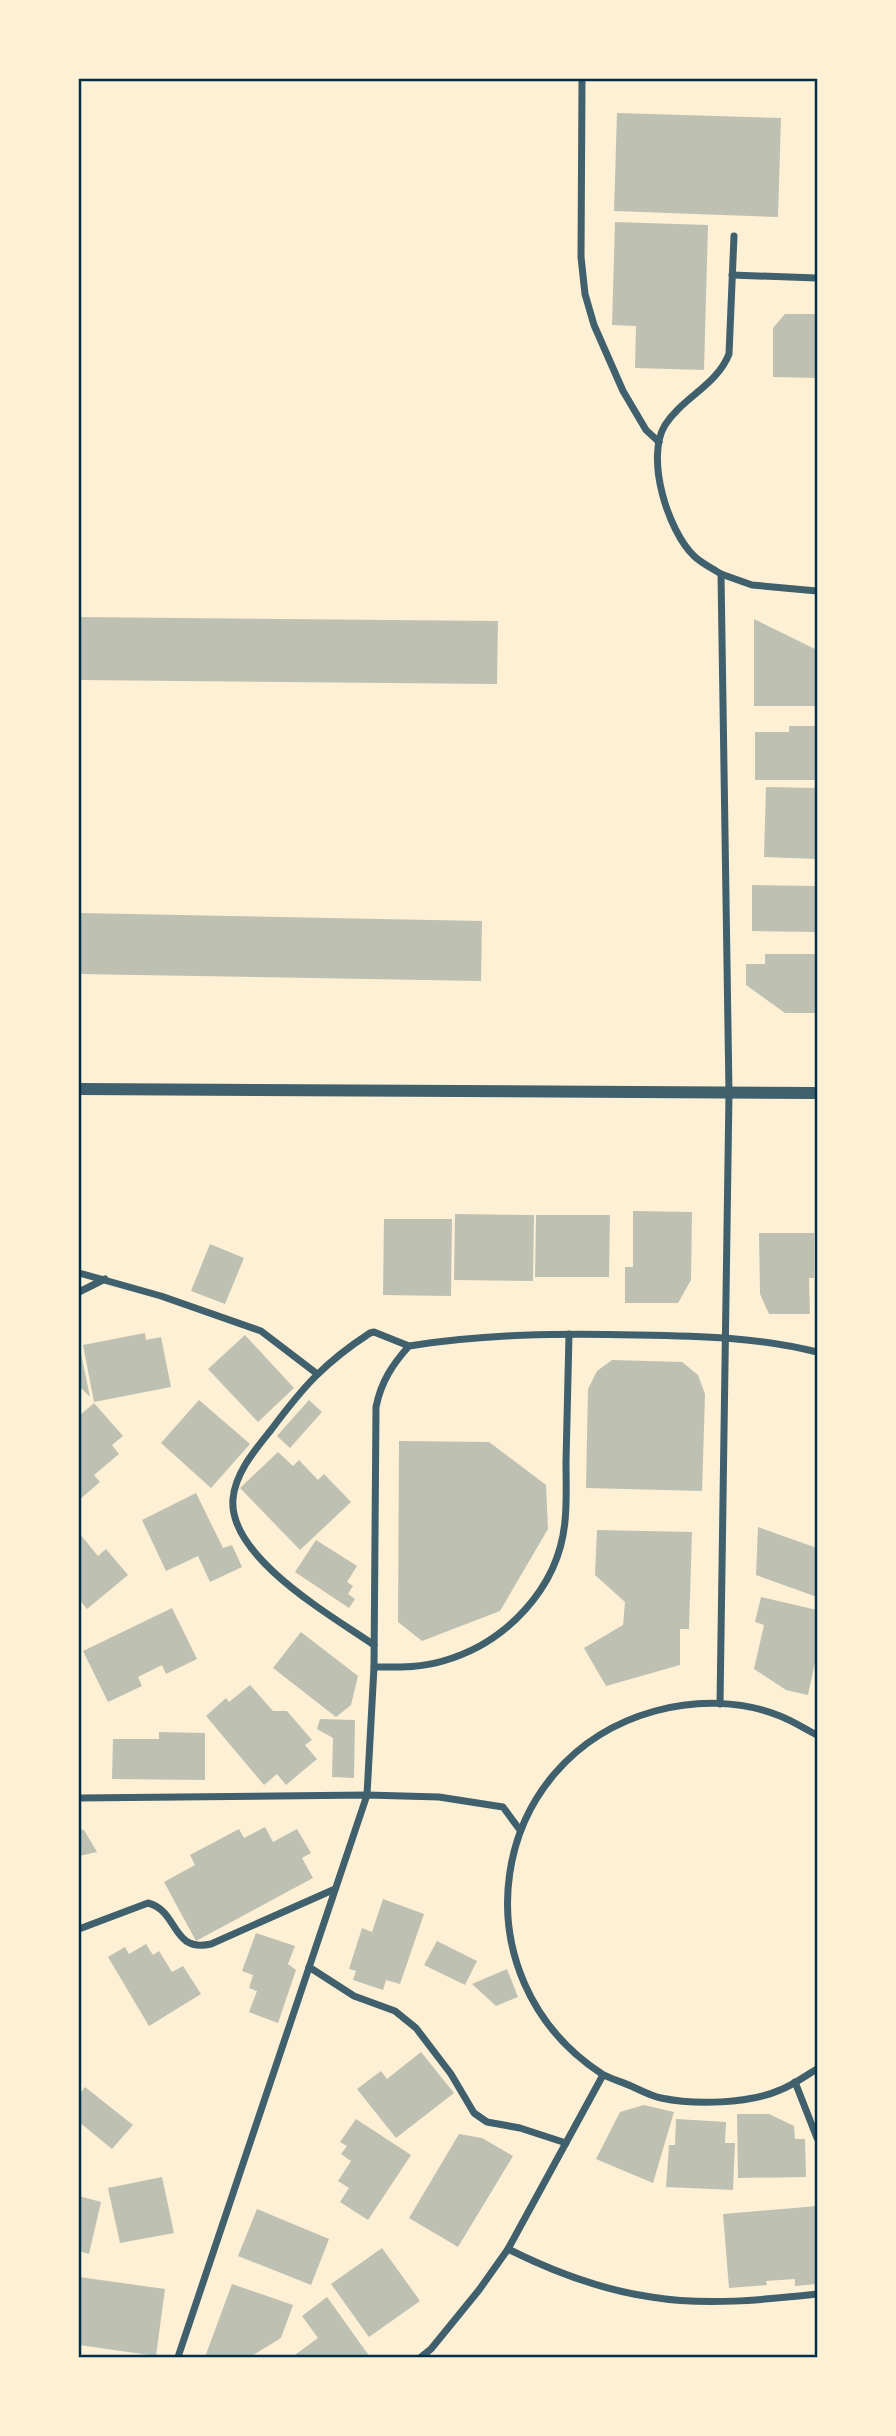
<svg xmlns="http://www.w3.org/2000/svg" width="896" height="2436" font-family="Karla,sans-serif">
<rect width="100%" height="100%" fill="#fdf0d5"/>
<g fill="#bec0b2">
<path d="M617 113 781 118 778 217 614 211Z"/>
<path d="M615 222 708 225 704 370 635 368 636 326 612 325Z"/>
<path d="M785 314H817V378L773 377V328Z"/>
<path d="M79 617 498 621 497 684 79 680Z"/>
<path d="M754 619 817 650V706H754Z"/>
<path d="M789 726H817V780H755V732H789Z"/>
<path d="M766 787 817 788V859L764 857Z"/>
<path d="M752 885 817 886V932L752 931Z"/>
<path d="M79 913 482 921 481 981 79 974Z"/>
<path d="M765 954H817V1013H785L746 985V964H765Z"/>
<path d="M633 1211 692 1212 691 1280 678 1303H625V1267H633Z"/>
<path d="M455 1214 534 1215 533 1281 454 1280Z"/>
<path d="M536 1215H610L609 1277H535Z"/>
<path d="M384 1219H452L451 1296 383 1295Z"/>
<path d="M759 1233H814V1278H809L810 1314H769L760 1294Z"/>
<path d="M210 1244 244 1258 225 1304 191 1291Z"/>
<path d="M145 1333 146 1340 161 1337 171 1387 94 1402 83 1345Z"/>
<path d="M245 1335 294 1388 258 1422 208 1369Z"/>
<path d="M79 1349H80L90 1397 79 1386Z"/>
<path d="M612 1360 682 1362 698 1375 705 1394 702 1491 586 1488 588 1389 597 1371Z"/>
<path d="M199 1400 250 1444 211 1488 161 1443Z"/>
<path d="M309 1400 322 1412 290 1448 277 1436Z"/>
<path d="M94 1403 123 1436 112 1445 119 1454 94 1475 100 1482 79 1500V1416Z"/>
<path d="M399 1441 489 1442 546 1485 548 1529 500 1611 422 1641 398 1622Z"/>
<path d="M278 1452 293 1466 299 1460 318 1480 324 1474 351 1502 300 1550 240 1488Z"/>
<path d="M196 1493 223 1548 232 1545 242 1567 210 1582 198 1556 166 1571 142 1520Z"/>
<path d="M758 1527 817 1548V1597L756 1575Z"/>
<path d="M597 1530 692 1532 689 1629H680V1665L606 1686 584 1648 623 1625 625 1602 595 1575Z"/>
<path d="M79 1533 98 1556 106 1549 128 1575 87 1609 79 1599Z"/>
<path d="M316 1540 357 1566 347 1582 353 1586 348 1594 355 1599 349 1608 295 1572Z"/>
<path d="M761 1597 817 1610V1653L808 1695 786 1690 754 1669 764 1625 755 1622Z"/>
<path d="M172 1608 197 1659 166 1674 162 1665 138 1677 142 1686 108 1702 83 1651Z"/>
<path d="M301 1632 358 1676 351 1705 336 1717 273 1668Z"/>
<path d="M250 1685 273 1711H287L312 1740 305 1745 317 1759 286 1785 277 1774 264 1785 206 1716 226 1698 229 1702Z"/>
<path d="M320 1719 355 1720 354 1778 332 1777 333 1738 317 1729Z"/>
<path d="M159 1732 205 1733V1780L112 1779 113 1739H159Z"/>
<path d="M265 1827 273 1842 297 1829 311 1853 302 1858 313 1878 196 1941 164 1882 195 1865 190 1855 239 1829 244 1838Z"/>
<path d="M79 1829 84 1830 97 1852 79 1856Z"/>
<path d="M383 1899 424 1914 400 1984 386 1980 383 1990 353 1980 356 1971 349 1969 362 1928 372 1932Z"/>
<path d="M256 1933 295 1946 288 1964 296 1970 278 2023 249 2012 257 1991 249 1988 253 1975 242 1971Z"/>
<path d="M437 1941 477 1961 465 1985 424 1965Z"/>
<path d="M146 1944 153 1955 159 1951 172 1972 183 1966 201 1994 149 2026 108 1957 125 1947 129 1954Z"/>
<path d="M507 1969 518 1997 496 2006 472 1984Z"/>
<path d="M421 2052 454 2093 396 2138 357 2089 381 2071 387 2079Z"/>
<path d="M85 2087 133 2125 112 2149 79 2122V2095Z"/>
<path d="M644 2105 674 2112 653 2183 596 2159 620 2112Z"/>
<path d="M737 2114H769L794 2126 795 2139H805L806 2177 738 2178Z"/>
<path d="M356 2119 411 2155 368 2220 340 2202 349 2188 338 2181 351 2161 341 2154 347 2146 340 2142Z"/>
<path d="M676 2119 726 2122 725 2143H735L733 2190 666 2187 669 2145H675Z"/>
<path d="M459 2134 482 2138 513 2156 458 2247 409 2218Z"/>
<path d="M162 2177 174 2233 120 2243 108 2188Z"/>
<path d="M79 2196 101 2202 89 2254 79 2251Z"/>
<path d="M817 2206V2284L795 2286V2279L766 2281 767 2285 729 2288 723 2214Z"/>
<path d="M257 2209 329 2239 311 2285 238 2256Z"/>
<path d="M382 2248 420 2301 369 2337 331 2284Z"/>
<path d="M79 2277 165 2289 156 2356 79 2345Z"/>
<path d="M232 2284 293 2305 281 2338 250 2357H205Z"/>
<path d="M327 2297 370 2357H292L318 2338 302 2316Z"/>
</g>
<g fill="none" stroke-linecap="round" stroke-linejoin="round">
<g stroke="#3f606c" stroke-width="7">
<path d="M582 82 581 257 585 294 594 325 623 391 646 430 659 442"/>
<path d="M732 275 817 278"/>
<path d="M721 574 752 585 817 591"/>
<path d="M79 1273 161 1296 261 1331 316 1373"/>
<path d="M79 1292 105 1279"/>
<path d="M374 1645C332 1616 228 1557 233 1499 235 1473 255 1450 271 1430 303 1387 324 1363 370 1333L374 1332 409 1346"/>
<path d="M374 1667C396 1667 420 1668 443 1661 506 1643 559 1588 565 1521 567 1501 566 1481 566 1462 567 1419 568 1376 569 1334"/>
<path d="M720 1704 729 1093 721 574C712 568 701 563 694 556 668 531 645 458 665 425 682 398 717 385 729 354L734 236"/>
<path d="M817 1735C805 1729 793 1721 780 1716 741 1700 695 1700 655 1711 485 1758 455 1978 602 2074 611 2079 622 2082 631 2086 640 2090 651 2096 661 2098 694 2105 749 2104 780 2090 793 2085 805 2076 817 2069"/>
<path d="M79 1798 367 1795 439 1797 503 1807 520 1830"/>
<path d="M79 1929 148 1903C179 1911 171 1953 211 1944L335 1889"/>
<path d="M309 1967 354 1996 395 2011 416 2028 451 2074 474 2113 487 2122 520 2128 566 2143"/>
<path d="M795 2082 817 2138"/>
<path d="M508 2249C552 2271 602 2290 651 2297 706 2306 762 2300 817 2294"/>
<path d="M178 2357 367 1795 374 1667 376 1407C381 1382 392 1365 409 1346 485 1334 560 1333 637 1335 698 1336 758 1337 817 1352"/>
<path d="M421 2357 431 2349 479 2290 508 2249 603 2075"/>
</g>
<path stroke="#3f606c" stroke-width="12" d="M79 1089 817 1093"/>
</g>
<rect width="896" height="2436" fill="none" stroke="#fdf0d5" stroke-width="161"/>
<rect x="80" y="80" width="736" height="2276" fill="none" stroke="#003049" stroke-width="2.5"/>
</svg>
